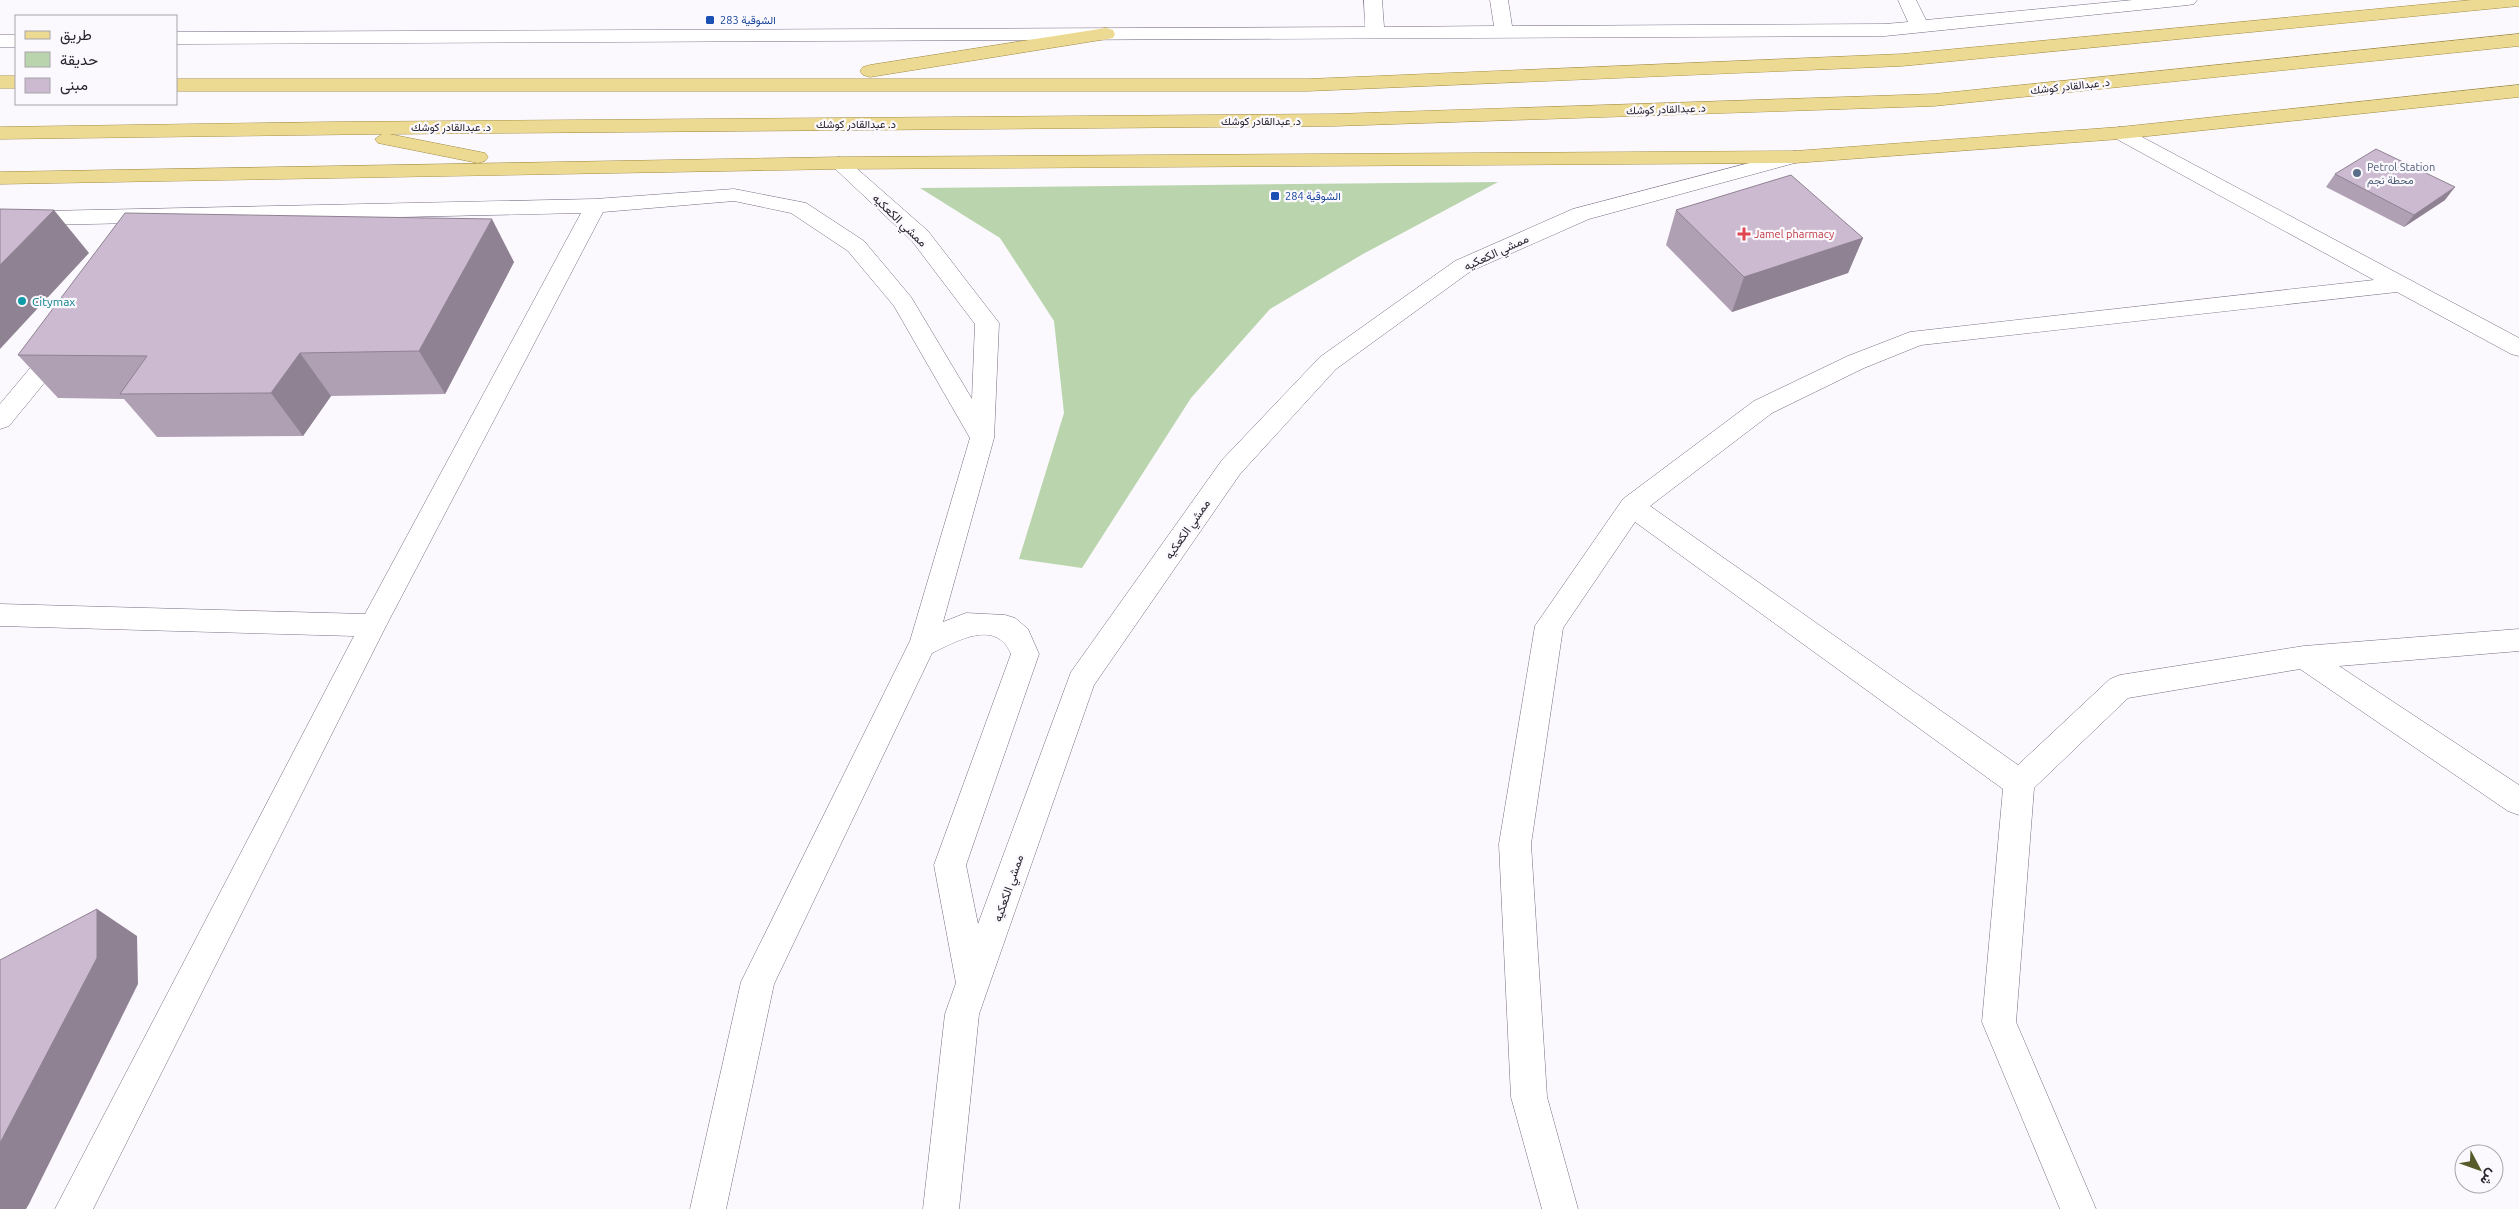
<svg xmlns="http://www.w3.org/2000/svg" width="2519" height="1209" font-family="Ubuntu,Vazirmatn,sans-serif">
<rect width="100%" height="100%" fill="#fbf9fe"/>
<path fill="#bad5ad" d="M1498 182 1363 254 1270 309 1191 398 1082 568 1019 559 1064 413 1054 321 1000 238 920 188Z"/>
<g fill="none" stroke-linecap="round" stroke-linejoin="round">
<g stroke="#776c83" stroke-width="1">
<g id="minor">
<path d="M1364 0H1382L1384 27 1494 26 1490 0H1508L1512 26 1885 24 1908 22 1898 0H1916L1926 20 2133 0H2197L2194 4 2188 5 1885 36 176 44V32L1365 27Z"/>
<rect x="0" y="35" width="16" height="12"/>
<path d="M2120 127 2127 129 2519 338V356L2511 354 2397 292 1921 345 1864 368 1772 413 1650 506 2018 765 2110 679 2120 675 2304 646 2519 629V651L2339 666 2519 785V815L2508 811 2300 669 2128 698 2034 788 2016 1022 2096 1209H2060L1982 1022 2003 789 1635 522 1563 628 1531 844 1547 1097 1578 1209H1542L1511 1097 1499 844 1535 626 1623 499 1754 401 1848 356 1910 332 2374 280 2113 137 2110 133 2113 129Z"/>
<path d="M1795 151 1802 153 1805 157 1802 161 1589 219 1471 271 1336 369 1240 474 1094 685 979 1014 959 1209H923L945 1014 956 983 934 865 1011 654C996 618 957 641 932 653L774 984 726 1209H690L741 982 910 641 970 438 894 306 848 251 791 213 734 201 603 212 386 626 93 1209H55L354 636 0 626V604L365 614 581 213 0 226V212L595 199 734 189 806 203 864 241 911 297 972 399 975 324 912 241 829 163 832 159 839 157 846 159 928 231 999 323 994 438 943 622 966 613 1005 615 1015 618 1028 629 1039 654 966 865 978 924 1071 672 1222 460 1320 357 1455 261 1573 209Z"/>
<path d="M60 340 68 342 72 348 68 354 9 426 0 429V404L52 342Z"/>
</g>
</g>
<g stroke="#a08a40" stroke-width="1">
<g id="major">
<path d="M2472 0H2519V6L1902 66 1308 91H176V79H1308L1902 54Z"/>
<path d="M1106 28 1113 30 1115 34 1113 38 870 77 863 75 860 71 863 67 870 65Z"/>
<path d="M2519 34V46L1934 106 1335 126 389 134 485 153 488 157 485 161 478 163 378 143 375 139 382 134 0 139V127L330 122 1335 114 1934 94Z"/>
<rect x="0" y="76" width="16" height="12"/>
<path d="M2519 85V97L2120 139 1795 163 839 169 0 184V172L839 157 1795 151 2120 127Z"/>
</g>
</g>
<use href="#minor" fill="#fff" fill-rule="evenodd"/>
<use href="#major" fill="#ecda92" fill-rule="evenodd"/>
</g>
<g fill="#afa0b4">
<path d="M2335 174 2445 200 2404 227 2326 187Z"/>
<path d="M1676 210 1863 238 1848 273 1732 312 1666 245Z"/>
<path d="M514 262 445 394 331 396 303 436 157 437 124 399 58 398 18 355Z"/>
</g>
<g fill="#8f8292">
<path d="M2455 187 2445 200 2404 227 2414 215Z"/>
<path d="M54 210 89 253 0 349V265Z"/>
<path d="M492 219 514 262 445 394 419 351Z"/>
<path d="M1863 238 1848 273 1732 312 1744 277Z"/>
<path d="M300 353 331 396 303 436 271 393Z"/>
<path d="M97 909 137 936 138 984 29 1204 26 1209H0V1143Z"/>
</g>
<g fill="#ccbad1" stroke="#8f8292">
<path d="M2376 149 2455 187 2414 215 2335 174Z"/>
<path d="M1791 175 1863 238 1744 277 1676 210Z"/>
<path d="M0 209 54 210 0 265Z"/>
<path d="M125 213 492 219 419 351 300 353 271 393 120 394 147 356 18 355Z"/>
<path d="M97 909V958L0 1143V960Z"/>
</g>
<g fill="#1a4fb4" stroke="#fbf9fe" stroke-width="2">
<rect x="705" y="15" width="10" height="10" rx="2.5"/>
<rect x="1270" y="191" width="10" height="10" rx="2.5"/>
</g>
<circle fill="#5c6f8a" stroke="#fbf9fe" stroke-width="2" cx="2357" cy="173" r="5"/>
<path fill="#e0444e" stroke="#fbf9fe" stroke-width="2" d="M1741.5 226.5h5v5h5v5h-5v5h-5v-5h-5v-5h5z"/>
<circle fill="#0f9aa8" stroke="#fbf9fe" stroke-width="2" cx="22" cy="301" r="5"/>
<g text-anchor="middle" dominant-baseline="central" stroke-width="4.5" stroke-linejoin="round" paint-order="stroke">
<g font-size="11" fill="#164399" stroke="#fbf9fe" text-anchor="start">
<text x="720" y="20">الشوقية 283</text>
<text x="1285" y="196">الشوقية 284</text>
</g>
<g font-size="11" fill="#29242d" stroke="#fbf9fe">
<text transform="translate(2070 86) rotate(-6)">د. عبدالقادر كوشك</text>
<text transform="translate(1666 109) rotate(-2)">د. عبدالقادر كوشك</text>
<text x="1261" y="121">د. عبدالقادر كوشك</text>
<text x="856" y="124">د. عبدالقادر كوشك</text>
<text x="451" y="127">د. عبدالقادر كوشك</text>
</g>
<g font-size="11" fill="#4e5e75" stroke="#fbf9fe" text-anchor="start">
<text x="2367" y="167">Petrol Station<tspan x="2367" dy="13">محطة نجم</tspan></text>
</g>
<g font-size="11" fill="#be3a42" stroke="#fbf9fe" text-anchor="start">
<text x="1754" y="234">Jamel pharmacy</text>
</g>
<g font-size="12" fill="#29242d" stroke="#fbf9fe">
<text transform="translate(900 220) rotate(44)">ممشي الكعكيه</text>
<text transform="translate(1496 252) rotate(-25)">ممشي الكعكيه</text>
<text transform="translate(1187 529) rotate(-55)">ممشي الكعكيه</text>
<text transform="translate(1008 888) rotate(-71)">ممشي الكعكيه</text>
</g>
<g font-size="12" fill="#0d838f" stroke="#fbf9fe" text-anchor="start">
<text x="32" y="301">Citymax</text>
</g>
</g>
<rect x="15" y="15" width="162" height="90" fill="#fbf9fe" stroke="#a7a4aa"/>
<rect x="25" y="31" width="25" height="8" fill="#ecda92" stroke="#a7a4aa"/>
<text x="60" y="40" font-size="15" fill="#29242d">طريق</text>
<rect x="25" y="52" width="25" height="15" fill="#bad5ad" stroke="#a7a4aa"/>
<text x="60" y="65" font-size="15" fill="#29242d">حديقة</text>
<rect x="25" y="78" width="25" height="15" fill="#ccbad1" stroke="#a7a4aa"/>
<text x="60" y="90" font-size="15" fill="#29242d">مبنى</text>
<g transform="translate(2479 1169) rotate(131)"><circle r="24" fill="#fbf9fe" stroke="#a7a4aa"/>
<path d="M0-4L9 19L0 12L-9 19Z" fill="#565b29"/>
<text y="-8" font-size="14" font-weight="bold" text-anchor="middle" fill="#29242d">ش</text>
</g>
</svg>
